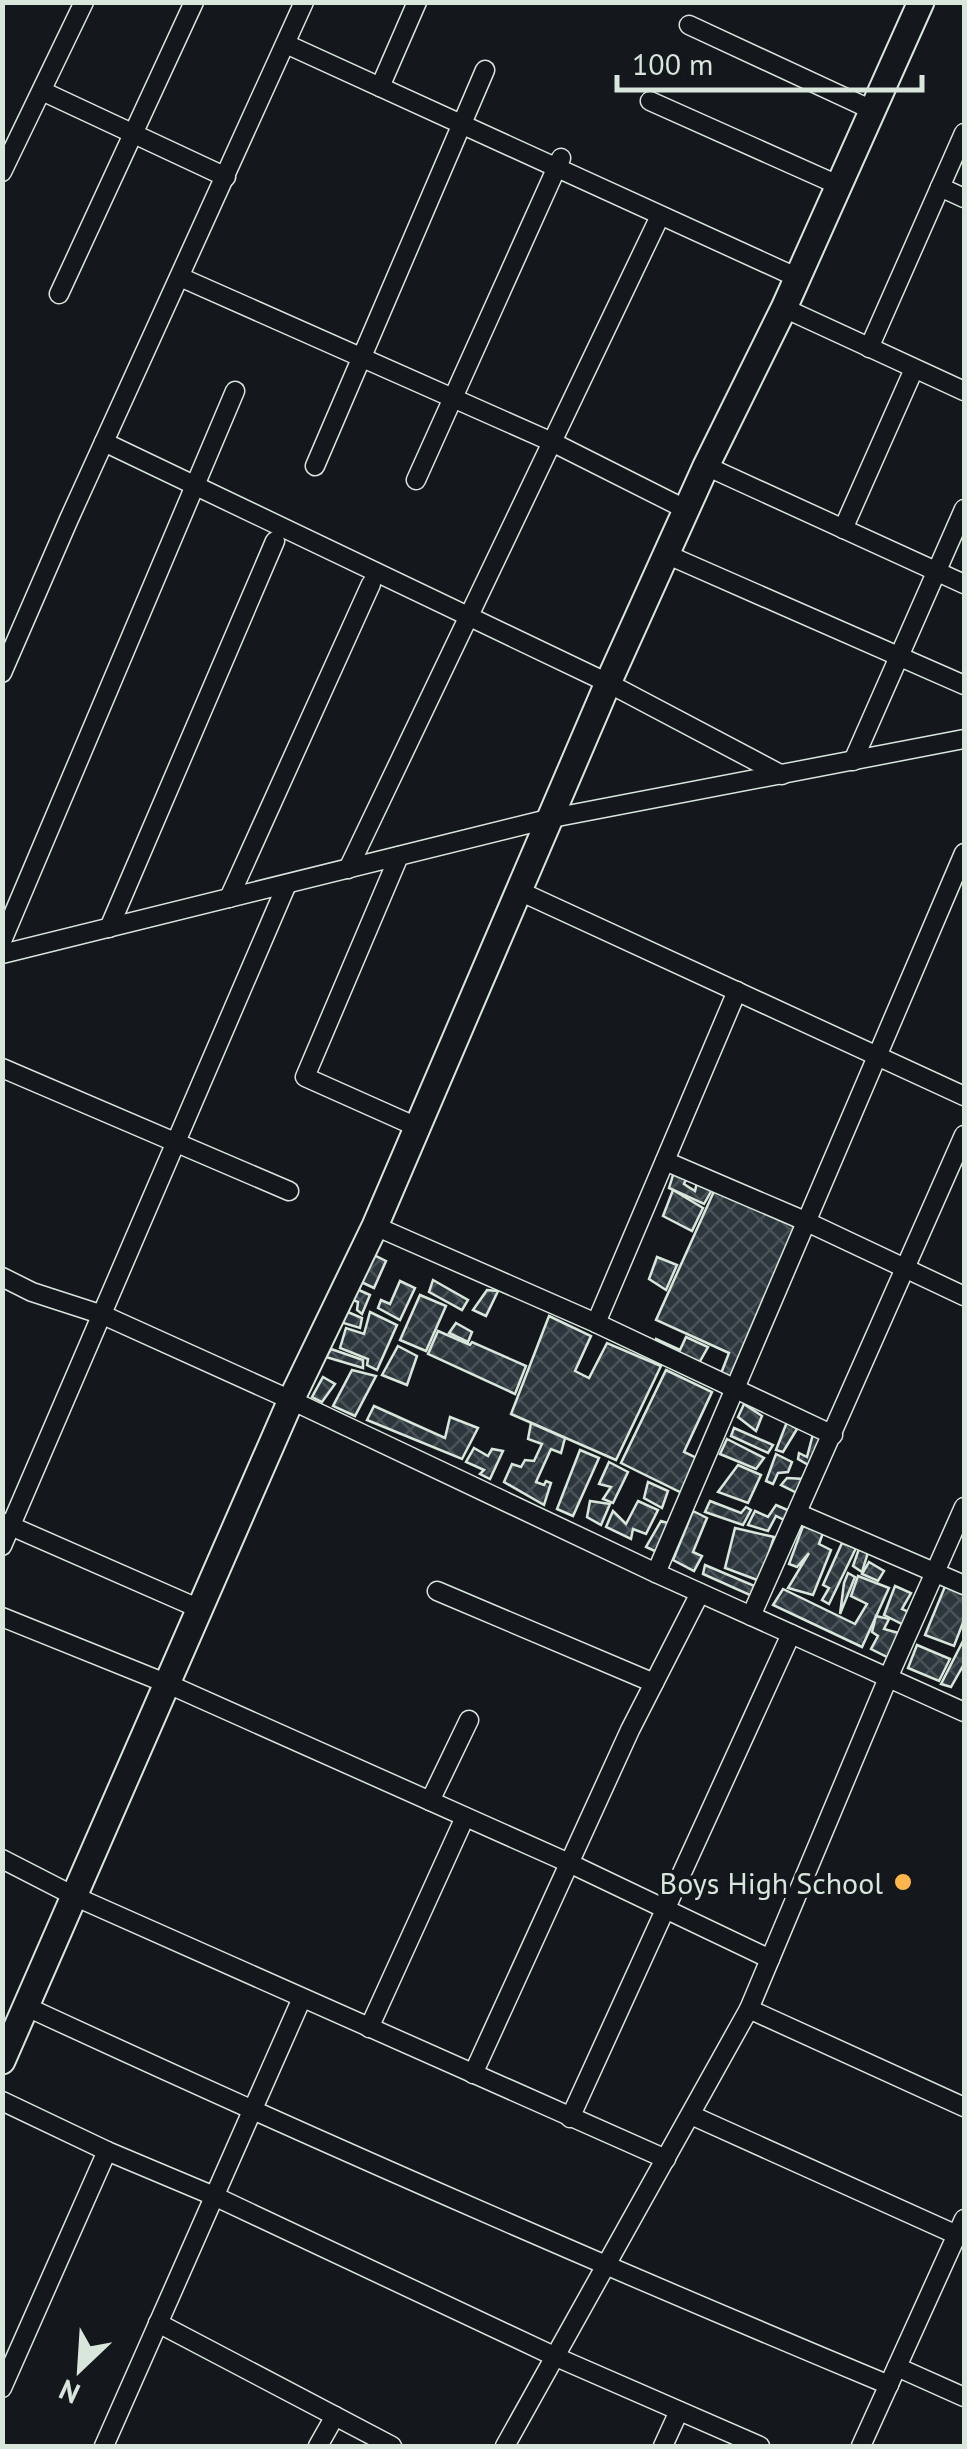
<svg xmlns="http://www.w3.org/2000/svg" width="967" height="2449" font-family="'PT Sans',sans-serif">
<defs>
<pattern id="building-cross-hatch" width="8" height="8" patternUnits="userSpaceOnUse" patternTransform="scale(2.5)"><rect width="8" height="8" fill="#2c363c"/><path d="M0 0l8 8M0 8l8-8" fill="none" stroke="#4a5358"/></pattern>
</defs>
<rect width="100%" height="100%" fill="#14181c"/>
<g fill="url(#building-cross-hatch)" stroke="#d8e6dc" stroke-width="2.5">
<path d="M674 1172 687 1177 684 1184 695 1191 697 1182 713 1188 704 1204 669 1188Z"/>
<path d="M715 1189 801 1225 731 1382 720 1376 729 1353 656 1320Z"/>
<path d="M673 1190 703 1208 692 1231 663 1216Z"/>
<path d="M370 1253 386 1261 374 1288 359 1281Z"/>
<path d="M657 1257 677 1265 666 1290 649 1279Z"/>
<path d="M433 1280 468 1300 462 1310 429 1292Z"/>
<path d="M400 1281 415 1288 400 1320 378 1308 381 1300 390 1304Z"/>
<path d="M352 1287 370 1295 362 1314 357 1310 358 1302 349 1298Z"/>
<path d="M487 1290 498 1291 486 1316 473 1310Z"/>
<path d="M420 1295 446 1306 426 1351 400 1340Z"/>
<path d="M343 1310 362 1318 360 1328 340 1322Z"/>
<path d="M370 1312 397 1325 377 1370 367 1365 368 1359 340 1348 346 1328 364 1334Z"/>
<path d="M549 1316 591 1336 575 1371 589 1378 607 1343 661 1366 616 1460 511 1414Z"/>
<path d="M456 1323 472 1332 468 1342 449 1333Z"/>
<path d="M438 1331 470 1345 472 1342 526 1366 515 1394 428 1354Z"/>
<path d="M686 1337 708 1347 699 1363 654 1344 656 1339 680 1350Z"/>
<path d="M398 1346 417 1356 407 1385 382 1375Z"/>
<path d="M331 1349 363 1360V1368L326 1357Z"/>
<path d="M352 1370 376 1376 355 1416 333 1406Z"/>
<path d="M666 1370 712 1392 684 1452 699 1459 684 1494 621 1463Z"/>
<path d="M323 1377 335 1384 322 1402 312 1397Z"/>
<path d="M744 1404 762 1416 756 1431 738 1417Z"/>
<path d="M374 1406 445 1438 450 1417 478 1428 462 1459 367 1420Z"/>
<path d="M787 1422 797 1429 783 1452 776 1450Z"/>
<path d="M531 1423 565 1438 561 1453 551 1449 536 1482 544 1485 546 1481 551 1483 544 1505 504 1482 512 1464 521 1467 525 1460 534 1461 542 1444 528 1439Z"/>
<path d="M734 1428 773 1445 768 1453 731 1436Z"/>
<path d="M813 1434 823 1439 812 1467 798 1459 799 1453 807 1457Z"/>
<path d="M727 1439 764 1458 756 1469 720 1454Z"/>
<path d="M474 1448 488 1456 492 1449 503 1451 490 1479 480 1474 484 1470 466 1462Z"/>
<path d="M580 1450 599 1458 573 1516 557 1509Z"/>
<path d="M776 1454 792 1462 788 1472 778 1473 773 1484 766 1481Z"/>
<path d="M609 1462 628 1472 613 1503 603 1499 611 1487 599 1484Z"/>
<path d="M738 1465 761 1475 748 1503 718 1492Z"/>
<path d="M787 1478 804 1479 799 1494 781 1485Z"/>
<path d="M648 1482 668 1491 662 1508 644 1498Z"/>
<path d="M590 1501 610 1504 601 1525 587 1517Z"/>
<path d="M638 1501 658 1510 646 1534 633 1529 631 1539 606 1527 613 1511 626 1524Z"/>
<path d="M710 1501 741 1513 746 1507 751 1510 743 1525 705 1512Z"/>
<path d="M776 1505 792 1512 786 1521 776 1516 768 1531 748 1525 755 1511 768 1517Z"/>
<path d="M693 1511 707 1518 693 1552 702 1556 694 1571 673 1560Z"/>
<path d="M661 1521 671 1524 659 1553 646 1547Z"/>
<path d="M803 1526 823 1533 819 1544 831 1550 813 1595 788 1588 809 1553 797 1567 789 1564Z"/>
<path d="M735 1528 774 1537 760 1581 725 1568Z"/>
<path d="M842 1543 856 1548 829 1604 822 1600 829 1588 823 1585Z"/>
<path d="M861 1543 869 1549 862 1572 853 1566Z"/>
<path d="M869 1562 884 1571 878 1581 862 1574Z"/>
<path d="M705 1565 757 1587 752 1596 703 1574Z"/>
<path d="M848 1573 855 1577 840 1614 844 1583Z"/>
<path d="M858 1576 889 1588 862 1647 773 1605 783 1589 855 1624 867 1604 851 1596Z"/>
<path d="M946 1584 964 1591V1620L954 1646 925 1635Z"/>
<path d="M895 1586 911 1593 902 1609 913 1614 906 1626 884 1615Z"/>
<path d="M876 1616 889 1619 884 1629 902 1634 895 1661 871 1649 878 1636 872 1632Z"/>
<path d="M964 1639V1664L951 1687 941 1684Z"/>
<path d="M917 1645 950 1659 939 1681 908 1668Z"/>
</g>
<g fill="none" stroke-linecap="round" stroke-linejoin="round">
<g stroke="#d8e6dc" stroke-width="21">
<g id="street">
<path d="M689 25 872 110"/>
<path d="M286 44 796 277"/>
<path d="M380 87 417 2"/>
<path d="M42 91 226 177"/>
<path d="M650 101 838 185"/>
<path d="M2 172 84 2"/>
<path d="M940 187 964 198"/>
<path d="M180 277 552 442 687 510"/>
<path d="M59 294 194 2"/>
<path d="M784 308 964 391"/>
<path d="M869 348 964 133"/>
<path d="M104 442 608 683 782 775"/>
<path d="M315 466 485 70"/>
<path d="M706 466 964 584"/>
<path d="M416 480 561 158"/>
<path d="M843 529 914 369"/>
<path d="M668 555 964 685"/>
<path d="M2 673 69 519 304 2"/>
<path d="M853 761 964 509"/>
<path d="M399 856 305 1077 417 1127"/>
<path d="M348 869 660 216"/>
<path d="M517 890 964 1096"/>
<path d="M229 898 371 584"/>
<path d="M109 928 275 541"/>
<path d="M2 941 235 391"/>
<path d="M2 954 552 818 964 739"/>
<path d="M2 1068 289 1191"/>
<path d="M665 1161 805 1221 964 1296"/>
<path d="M375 1226 596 1323 833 1435"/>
<path d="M2 1277 32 1292 103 1315 291 1400 656 1573 964 1712"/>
<path d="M596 1323 737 991"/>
<path d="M797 1513 964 1585"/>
<path d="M4 1523 200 1609"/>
<path d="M2 1546 287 884"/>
<path d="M656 1573 964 853"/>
<path d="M437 1591 654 1683"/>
<path d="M751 1616 964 1135"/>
<path d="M2 1617 168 1684 569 1863 770 1959"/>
<path d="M430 1801 469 1720"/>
<path d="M2 1859 76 1897 666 2159"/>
<path d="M27 2007C312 2139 599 2264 889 2385"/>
<path d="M749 2009 964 2107"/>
<path d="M369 2028 465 1817"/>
<path d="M473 2074 630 1730 700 1593"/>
<path d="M2 2101 107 2151 214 2196 556 2357 760 2446"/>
<path d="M691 2115 957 2235"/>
<path d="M570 2118 791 1634"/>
<path d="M158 2323 392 2446"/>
<path d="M897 2367 964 2397"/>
<path d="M2 2388 107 2151"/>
<path d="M104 2446 302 1998"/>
<path d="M318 2446 335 2416"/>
<path d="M505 2446 749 2009 888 1678 964 1507"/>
<path d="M663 2446 679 2411"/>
<path d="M861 2446 964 2219"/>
</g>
</g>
<g stroke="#d8e6dc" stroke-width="29">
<path id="secondary" d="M2 2061 291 1400 375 1226 608 683 706 466 784 308 921 2"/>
</g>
<use href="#street" stroke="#14181c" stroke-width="18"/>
<use href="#secondary" stroke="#14181c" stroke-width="25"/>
</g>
<circle fill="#ffb74d" stroke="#14181c" stroke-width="4" cx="903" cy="1882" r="10"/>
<g text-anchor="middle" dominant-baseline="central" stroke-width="8" stroke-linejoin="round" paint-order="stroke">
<g font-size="30" fill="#d8e6dc" stroke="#14181c" text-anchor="end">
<text x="883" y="1882">Boys High School</text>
</g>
</g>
<rect width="967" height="2449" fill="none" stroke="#d8e6dc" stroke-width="10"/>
<g transform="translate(80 2369) rotate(205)" stroke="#14181c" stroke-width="8" paint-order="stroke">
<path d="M0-8L18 38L0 25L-18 38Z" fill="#d8e6dc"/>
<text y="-15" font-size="28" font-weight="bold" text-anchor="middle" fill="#d8e6dc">N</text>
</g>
<path d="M617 75v15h305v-15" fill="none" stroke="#d8e6dc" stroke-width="5"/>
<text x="632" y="75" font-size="30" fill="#d8e6dc" stroke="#14181c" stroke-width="8" paint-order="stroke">100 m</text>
</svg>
